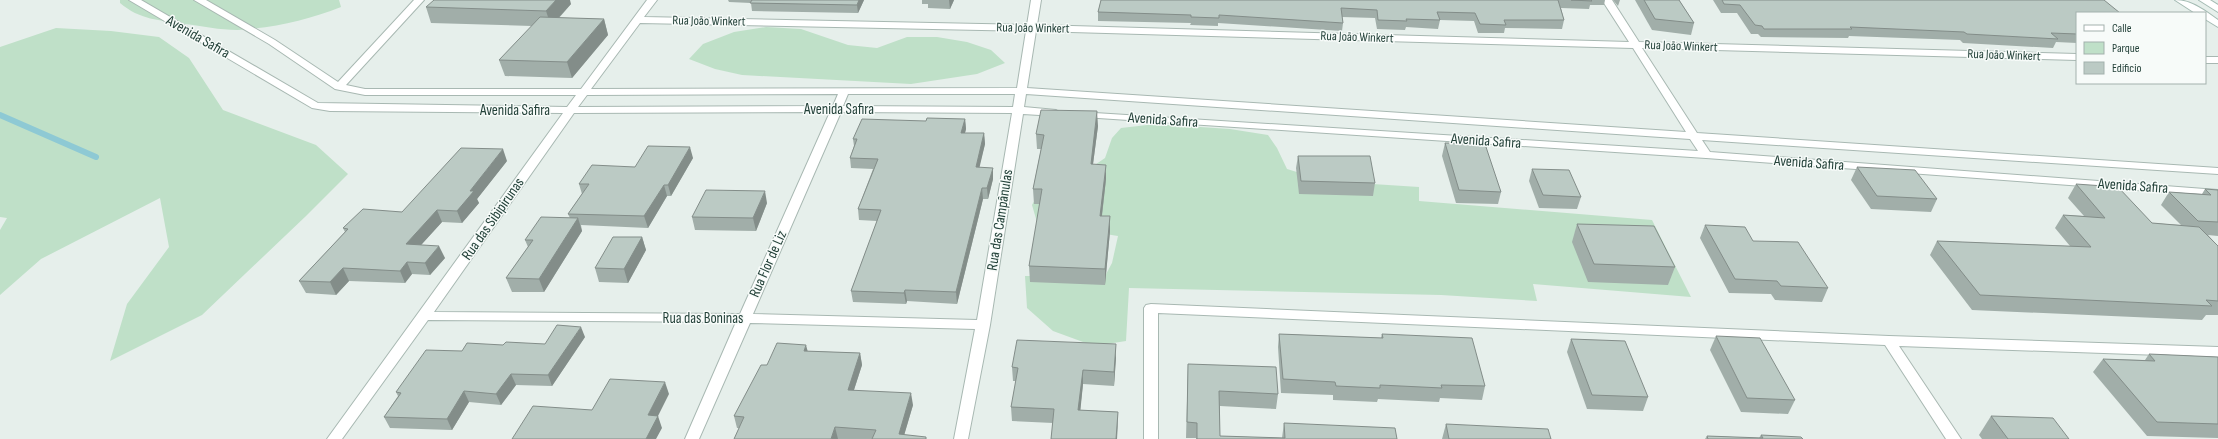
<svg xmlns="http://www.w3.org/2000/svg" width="2218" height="439" font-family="'Sofia Sans Condensed',sans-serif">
<rect width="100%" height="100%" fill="#e6efeb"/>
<g fill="#bfe0c8">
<path d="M120 0H339L341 7C308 20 273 28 237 30 220 30 202 26 185 24 159 20 140 20 120 3Z"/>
<path d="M766 27 801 29 848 45 877 48 907 37H937L967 42 991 50 1005 63 977 74 911 84 742 75 715 69 689 59 703 44 734 32Z"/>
<path d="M56 28 111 31 159 37 189 58 223 110 316 145 348 174 306 216 202 315 110 361 127 304 169 247 160 198 41 259 0 295V230L7 218 0 217V47Z"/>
<path d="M1156 124 1230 129 1268 135 1277 148 1287 169 1326 181 1419 187V201L1652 220 1691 297 1533 284 1537 301 1441 295 1129 288 1126 341 1094 346 1053 331 1027 308 1025 276H1105L1112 263 1118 236 1099 233 1039 229 1032 205 1044 183 1080 175 1105 158 1112 138 1121 128Z"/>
</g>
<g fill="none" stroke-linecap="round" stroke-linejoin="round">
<path stroke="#8ec9d4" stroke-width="6" d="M0 115 96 157"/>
<g stroke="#a8b8b2" stroke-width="2">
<g id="street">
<path d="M129 0H141L318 103 567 107 576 95H365L335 89 269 44 194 0H206L275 40 338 82 414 0H424L346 85 365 89H581L647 0H657L644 17 1027 25 1031 0H1041L1037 25 1629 42 1602 0H1612L1639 42 2077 54V60L1642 48 1697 133 2218 168V174L1702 140 1710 152 2218 190V196L1706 158 1083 117 1078 114 1079 112 1698 151 1690 139 1026 94 1024 107 1056 110 1061 113 1056 116 1023 114 990 325 968 439H954L975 329 750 323 699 439H685L736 322 428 320 342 439H327L563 113 330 111 312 108ZM640 23 1026 31 1017 88 591 89ZM1036 31 1633 48 1686 132 1027 88ZM838 94 833 106 578 107 587 95ZM848 94H1015L1013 107 843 106ZM830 112 740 314 434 312 574 113ZM841 112 1012 113 977 320 753 314Z"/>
<rect x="2205" y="57" width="13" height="6"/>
<path d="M1151 304 1889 336 2218 347V357L1899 346 1961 439H1946L1885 345 1158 313V439H1144V308L1146 305Z"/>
</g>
</g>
<g stroke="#a4bbb3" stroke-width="2">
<g id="secondary">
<path d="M2175 0C2192 0 2205 11 2218 20V27L2205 19V13H2195Z"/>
<path d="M2199 0H2210L2218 5V12Z"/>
</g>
</g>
<use href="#street" fill="#fff" fill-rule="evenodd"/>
<use href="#secondary" fill="#fff" fill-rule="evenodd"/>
</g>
<g fill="#a1aea9">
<path d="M728 0H864L858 13 752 11 751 3 729 2Z"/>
<path d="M922 0H954L950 9 928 8V4H922Z"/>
<path d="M1101 0H1605L1604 5H1590L1589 9 1561 8 1564 20 1562 29 1505 28 1504 33H1478L1474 21 1440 20 1438 29 1406 27 1405 30 1377 29 1375 18 1342 17 1343 23 1342 31 1218 23V26L1190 25 1191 23 1098 21V12Z"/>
<path d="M1613 0H1620L1618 6Z"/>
<path d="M1635 0H1679L1694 23 1691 35 1652 30Z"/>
<path d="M1713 0H2104L2077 13V43L2056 42 2053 48 1963 43 1960 40 1849 36 1848 38 1761 37 1758 34H1751L1737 13H1721Z"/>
<path d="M571 4 559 18 604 19 608 35 572 78 505 76 499 60 532 26 431 23 426 7Z"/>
<path d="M965 119 966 129 965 133H984L985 144 979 167 993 179 988 199H983L957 304 907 301 906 304 853 302 851 291 877 221 859 220 858 209 873 169 851 168 850 158 854 146 853 139 926 121Z"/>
<path d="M1098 126 1093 164 1106 179 1102 216H1110V231L1105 285 1030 282 1029 266 1040 204H1034L1033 189 1041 149H1037L1036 134Z"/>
<path d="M1445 143 1501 192 1498 204 1456 203 1442 156Z"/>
<path d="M1298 156 1375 183 1373 196 1299 194 1296 168Z"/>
<path d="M693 158 671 196H667L648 228 581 225 582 231 544 292H512L506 278 528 247 525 240 570 218 568 214 582 194 579 184 635 167Z"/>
<path d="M507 161 477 199 479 203 462 223 442 222 421 245 445 258 430 275 412 274 405 283 349 281 336 295 306 293 299 281 345 232 343 228 402 212Z"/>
<path d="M1857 167 1937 199 1931 212 1871 209 1851 180Z"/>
<path d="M1532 169 1581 197 1577 209 1539 208 1529 181Z"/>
<path d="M2076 184 2152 223 2181 225 2161 205 2169 192 2202 194 2205 189 2218 190V236L2208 235 2218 246V315H2206L2202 320 1972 310 1930 255 1937 241 2070 246 2055 228 2063 215 2084 216 2068 198Z"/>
<path d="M767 203 756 231 695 230 692 217Z"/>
<path d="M1577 224 1675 267 1668 285 1588 282 1572 242Z"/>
<path d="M1705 225 1828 288 1822 302 1775 300 1771 294 1729 293 1700 238Z"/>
<path d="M642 237 646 250 628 283 599 282 595 268Z"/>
<path d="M1279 334 1381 338 1382 334 1485 386 1482 400 1440 398 1439 402 1378 399 1377 402 1333 400V395L1281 393 1278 347Z"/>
<path d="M1716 336 1795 400 1788 414 1741 412 1710 350Z"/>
<path d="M585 337 552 386 516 385 501 405 469 402 452 430 390 428 384 417 398 396 396 392 462 351 545 344Z"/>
<path d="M1571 339 1648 397 1643 411 1587 409 1567 352Z"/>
<path d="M808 351 860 353 862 365 854 390 913 405 904 435 927 439H734L739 428H737L734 416 767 365Z"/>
<path d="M2149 354 2218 357V438L2147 436 2093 372 2103 359 2145 360Z"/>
<path d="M1116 357 1114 386 1083 384 1080 410 1118 412 1117 439H1051L1053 423 1012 421 1011 407 1016 381H1013L1012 367Z"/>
<path d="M1188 364 1278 394 1276 409 1220 406V436L1282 438 1284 423 1397 439H1196V438H1186Z"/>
<path d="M1991 416 2069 439H1982L1979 435Z"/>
<path d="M1446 424 1551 439H1442Z"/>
<path d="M1761 435 1803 439H1705L1707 436 1759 438Z"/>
</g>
<g fill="#838d89">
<path d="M556 0H570L571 4 551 26 546 11Z"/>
<path d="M859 0H864L858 13 857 5Z"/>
<path d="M949 0H954L950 9Z"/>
<path d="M604 19 608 35 572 78 567 62Z"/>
<path d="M1097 111 1098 126 1091 179V164Z"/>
<path d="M965 119 966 129 962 143 961 133Z"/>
<path d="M984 133 985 144 977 178 976 167Z"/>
<path d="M690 147 693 158 671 196 668 185Z"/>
<path d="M503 149 507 161 477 199 479 203 462 223 457 211 470 191Z"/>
<path d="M1106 165V179L1100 231V216Z"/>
<path d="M993 168V179L988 199 987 188Z"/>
<path d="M664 185 667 196 648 228 644 216Z"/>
<path d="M982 188 983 199 957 304 956 292Z"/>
<path d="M765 191 767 203 756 231 753 218Z"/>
<path d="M437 210 442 222 411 256 406 244Z"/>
<path d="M1110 216V231L1105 285V269Z"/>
<path d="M578 218 582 231 544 292 539 279Z"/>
<path d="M642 237 646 250 628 283 624 269Z"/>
<path d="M439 246 445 258 430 275 425 263Z"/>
<path d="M407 262 412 274 405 283 400 271Z"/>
<path d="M343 268 349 281 336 295 330 282Z"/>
<path d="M905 290 907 301 906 304 904 293Z"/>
<path d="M581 327 585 337 552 386 548 375Z"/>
<path d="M1116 344V357L1114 386V372Z"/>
<path d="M806 345 809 356 804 351Z"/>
<path d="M860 353 862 365 850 402 848 390Z"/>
<path d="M1083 370V384L1079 424 1078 410Z"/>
<path d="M511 374 516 385 501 405 496 394Z"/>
<path d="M665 382 669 394 658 416 662 428 656 439H646L648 415Z"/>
<path d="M464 391 469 402 452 430 447 419Z"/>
<path d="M911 393 913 405 903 439 899 434Z"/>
<path d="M1118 412 1117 439H1116Z"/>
<path d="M835 427 838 439H831Z"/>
</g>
<g fill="#bbcac4" stroke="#838d89">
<path d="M434 0H556L546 11 426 7Z"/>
<path d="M752 0H859L857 5 750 3Z"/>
<path d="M1101 0H1558L1564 20H1504L1506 25 1480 24 1475 13 1437 12 1440 20 1406 19 1407 21 1378 20 1377 10 1341 8 1343 23 1219 15V18L1191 17V15L1098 12Z"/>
<path d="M1571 0H1591L1592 1Z"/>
<path d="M1644 0H1679L1694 23 1655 19Z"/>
<path d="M1722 0H2104L2120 13H2077V34L2051 33 2058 39 1967 34 1964 32 1850 27 1852 29H1764L1762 26 1755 25 1740 5 1724 4Z"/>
<path d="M540 17 604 19 567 62 499 60Z"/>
<path d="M1041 110 1097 111 1091 164 1106 165 1100 216H1110L1105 269 1029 266 1042 189H1033L1044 135 1036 134Z"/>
<path d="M927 118 965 119 961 133H984L976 167 993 168 987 188H982L956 292 905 290 904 293 851 291 881 210 858 209 878 159 850 158 857 139H853L862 119 926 121Z"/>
<path d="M1445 143 1485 144 1501 192 1459 190Z"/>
<path d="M648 146 690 147 668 185H664L644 216 568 214 589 184H579L592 165 635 167Z"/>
<path d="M461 148 503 149 470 191H474L457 211 437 210 406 244 439 246 425 263 407 262 400 271 343 268 330 282 299 281 348 229 343 228 363 209 402 212Z"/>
<path d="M1298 156H1370L1375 183 1301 181Z"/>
<path d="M1857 167 1915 170 1937 199 1877 196Z"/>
<path d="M1532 169 1569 170 1581 197 1543 195Z"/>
<path d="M2076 184 2118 187 2152 223 2199 227 2218 246V301L2206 300 2212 306 1980 295 1937 241 2091 247 2063 215 2105 218Z"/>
<path d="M2205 189 2218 190V222L2198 221 2169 192 2211 195Z"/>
<path d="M706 190 765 191 753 218 692 217Z"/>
<path d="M541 217 578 218 539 279 506 278 533 240H525Z"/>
<path d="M1577 224 1654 226 1675 267 1594 264Z"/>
<path d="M1705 225 1745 227 1753 241 1798 242 1828 288 1781 286 1777 281 1735 279Z"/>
<path d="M613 237H642L624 269 595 268Z"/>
<path d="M557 325 581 327 548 375 511 374 496 394 464 391 447 419 384 417 401 393 396 392 426 350 462 351 467 343 503 345 506 342 545 344Z"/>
<path d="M1279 334 1383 338 1382 334 1472 338 1485 386 1441 385 1442 388 1380 385V388L1336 386 1335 382 1283 379Z"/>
<path d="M1716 336 1760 338 1795 400 1747 398Z"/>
<path d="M1571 339 1625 341 1648 397 1592 395Z"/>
<path d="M1017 340 1116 344 1114 372 1083 370 1078 410 1118 412 1116 439H1051L1054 409 1011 407 1018 368 1012 367Z"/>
<path d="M777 343 806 345 804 351 860 353 848 390 911 393 899 434 926 437V439H872L876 430 835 427 831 439H734L744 417 734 416 761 365H767Z"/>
<path d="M2149 354 2218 357V424L2157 422 2103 359 2155 361Z"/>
<path d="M1188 364 1276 367 1278 394 1219 391 1220 436 1285 438 1284 423 1395 428 1397 439H1197V423L1187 422Z"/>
<path d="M610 379 665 382 648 415 658 416 646 439H512L533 406 592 410Z"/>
<path d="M1991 416 2053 418 2069 439H2008Z"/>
<path d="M1446 424 1548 429 1551 439H1449Z"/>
<path d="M1761 435 1801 437 1803 439H1708L1707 436 1763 438Z"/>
</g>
<g text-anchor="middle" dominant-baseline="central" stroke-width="3" stroke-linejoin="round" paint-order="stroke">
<g font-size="13" fill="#24423a" stroke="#f7fbf9">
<text transform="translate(709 21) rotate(1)">Rua João Winkert</text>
<text transform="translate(1033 28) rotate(1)">Rua João Winkert</text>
<text transform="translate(1357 37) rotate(2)">Rua João Winkert</text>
<text transform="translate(1681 46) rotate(2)">Rua João Winkert</text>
<text transform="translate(2004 55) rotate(2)">Rua João Winkert</text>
</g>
<g font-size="15" fill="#24423a" stroke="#f7fbf9">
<text transform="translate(198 37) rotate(30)">Avenida Safira</text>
<text x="839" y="109">Avenida Safira</text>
<text x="515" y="110">Avenida Safira</text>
<text transform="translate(1163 120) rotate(4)">Avenida Safira</text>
<text transform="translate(1486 141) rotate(4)">Avenida Safira</text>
<text transform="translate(1809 163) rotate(4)">Avenida Safira</text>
<text transform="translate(2133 186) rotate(4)">Avenida Safira</text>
<text transform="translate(493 219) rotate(-55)">Rua das Sibipirunas</text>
<text transform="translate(1000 220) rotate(-81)">Rua das Campânulas</text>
<text transform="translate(768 264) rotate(-66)">Rua Flor de Liz</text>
<text x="703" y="318">Rua das Boninas</text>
</g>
</g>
<rect x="2076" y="12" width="130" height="72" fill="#f7fbf9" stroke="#a3b1ad"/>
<rect x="2084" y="25" width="20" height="6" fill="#ffffff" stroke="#a3b1ad"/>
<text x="2112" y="32" font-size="12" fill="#24423a">Calle</text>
<rect x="2084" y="42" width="20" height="12" fill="#bfe0c8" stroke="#a3b1ad"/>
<text x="2112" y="52" font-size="12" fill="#24423a">Parque</text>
<rect x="2084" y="62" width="20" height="12" fill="#bbcac4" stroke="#a3b1ad"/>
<text x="2112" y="72" font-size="12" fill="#24423a">Edificio</text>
</svg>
